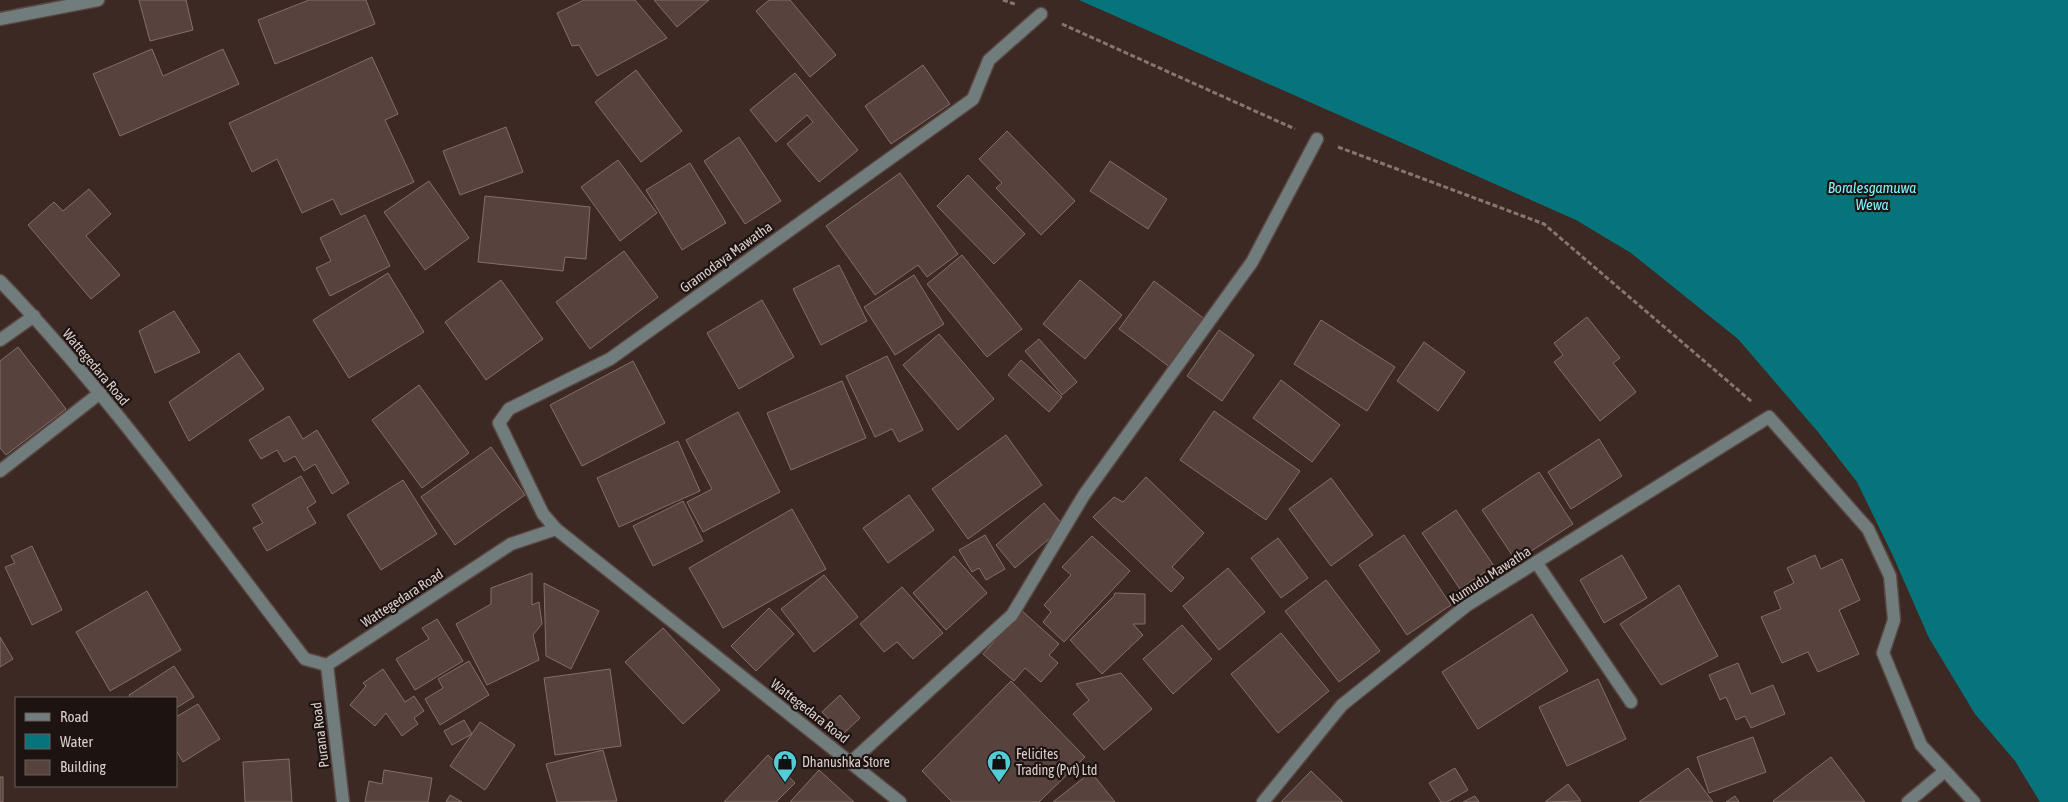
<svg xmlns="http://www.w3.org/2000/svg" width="2068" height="802" font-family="'Asap Condensed',sans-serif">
<rect width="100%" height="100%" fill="#3c2924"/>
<path fill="#07737a" d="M1079 0H2068V802H2040L2015 761 1975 714 1929 638 1893 556 1857 482 1818 432 1738 339 1631 253 1576 220Z"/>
<g fill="#57423d" stroke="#846e68">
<path d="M139 0H186L193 30 150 41Z"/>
<path d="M309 0H366L375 24 275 64 258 20Z"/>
<path d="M584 0H635L667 38 597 76 579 45 572 46 557 13Z"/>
<path d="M654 0H709L677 27Z"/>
<path d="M769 0H790L836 55 810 77 756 11Z"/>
<path d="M152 49 163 76 223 49 239 84 120 136 93 74Z"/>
<path d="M372 57 398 114 385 120 414 182 341 215 333 199 302 213 277 159 252 172 229 123Z"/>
<path d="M923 65 950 104 891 144 865 106Z"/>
<path d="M636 70 682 131 641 162 595 102Z"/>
<path d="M795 73 858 150 819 182 787 144 813 122 807 115 776 142 750 110Z"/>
<path d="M506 127 523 172 460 195 443 151Z"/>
<path d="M1007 131 1075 201 1041 235 996 188 1002 183 979 159Z"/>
<path d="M739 137 781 201 745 224 704 161Z"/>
<path d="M618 160 657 213 620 241 581 187Z"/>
<path d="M1110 161 1167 199 1148 229 1090 191Z"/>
<path d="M690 163 726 223 682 250 646 190Z"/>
<path d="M900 173 958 254 927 277 918 265 875 295 826 226Z"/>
<path d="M968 175 1025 234 994 264 937 206Z"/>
<path d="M429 181 469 238 425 270 384 212Z"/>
<path d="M89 189 111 214 86 236 120 275 91 299 28 225 54 202 63 211Z"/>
<path d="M485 196 590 207 586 259 565 257 563 271 478 262Z"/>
<path d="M365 215 390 266 330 296 316 268 331 261 320 238Z"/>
<path d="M624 251 658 297 590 349 556 302Z"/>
<path d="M962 255 1022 329 987 357 927 284Z"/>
<path d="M839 265 867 321 821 345 793 289Z"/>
<path d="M388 273 424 332 349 378 313 320Z"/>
<path d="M914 275 944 324 895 355 864 307Z"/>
<path d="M501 280 543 339 486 380 445 322Z"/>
<path d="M1080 280 1122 315 1085 359 1043 324Z"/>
<path d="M1154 281 1206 320 1171 368 1119 329Z"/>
<path d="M762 300 794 357 739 389 707 333Z"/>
<path d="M174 311 200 352 155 373 139 331Z"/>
<path d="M1587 317 1620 358 1613 363 1636 392 1600 421 1554 362 1563 355 1554 343Z"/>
<path d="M1321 320 1395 367 1367 411 1294 364Z"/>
<path d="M1219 330 1254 355 1222 401 1187 376Z"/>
<path d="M939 334 994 399 958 430 903 365Z"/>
<path d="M1039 339 1077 382 1062 395 1025 351Z"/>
<path d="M1424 342 1465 372 1438 411 1397 381Z"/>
<path d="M18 347 66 409 6 455 0 448V361Z"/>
<path d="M239 353 264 389 189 441 169 402Z"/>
<path d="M887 356 923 430 899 442 892 429 875 437 846 376Z"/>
<path d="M1021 360 1062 397 1049 412 1008 375Z"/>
<path d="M633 361 665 423 582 466 550 405Z"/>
<path d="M1281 380 1340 425 1312 462 1253 418Z"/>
<path d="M842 381 866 438 791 470 767 413Z"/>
<path d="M419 385 469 453 422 488 372 420Z"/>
<path d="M1214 411 1300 471 1266 520 1180 460Z"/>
<path d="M738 412 780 492 703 532 687 502 712 489 686 440Z"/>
<path d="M289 416 303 439 317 430 349 483 332 494 315 464 304 471 295 456 284 462 277 450 261 459 249 440Z"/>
<path d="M1006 435 1042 485 968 539 932 489Z"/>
<path d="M1599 439 1622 476 1571 509 1548 472Z"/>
<path d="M678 441 700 491 619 527 597 478Z"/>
<path d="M491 447 525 495 455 545 421 497Z"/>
<path d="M1539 472 1573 524 1516 561 1482 510Z"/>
<path d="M301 476 316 502 307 508 316 523 267 551 253 528 263 523 252 505Z"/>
<path d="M1146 477 1204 533 1172 567 1184 578 1171 592 1093 517 1114 497 1123 502Z"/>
<path d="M1331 478 1373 535 1331 566 1289 509Z"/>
<path d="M403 480 437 534 381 570 347 515Z"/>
<path d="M909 495 934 530 888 563 863 528Z"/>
<path d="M683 501 703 541 653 566 633 526Z"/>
<path d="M1044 503 1064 526 1015 568 996 545Z"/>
<path d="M792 509 826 569 723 628 689 568Z"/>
<path d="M1456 510 1494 566 1460 589 1422 533Z"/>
<path d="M985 535 1005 569 986 580 979 568 972 572 959 550Z"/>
<path d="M1404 535 1451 605 1407 635 1359 565Z"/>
<path d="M1092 536 1130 571 1064 642 1043 622 1051 612 1044 605 1071 575 1062 567Z"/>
<path d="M1278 538 1308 578 1281 598 1251 558Z"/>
<path d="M32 546 62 610 32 625 5 567 15 563 11 556Z"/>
<path d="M1622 555 1647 598 1604 623 1580 580Z"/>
<path d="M1815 555 1821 569 1842 559 1860 600 1839 610 1859 654 1818 672 1808 652 1782 663 1761 617 1781 609 1774 592 1794 583 1787 568Z"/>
<path d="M954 556 987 593 946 630 913 593Z"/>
<path d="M1228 568 1265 612 1219 650 1183 606Z"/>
<path d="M532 573V605L539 602 542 624 533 635 539 660 487 685 456 624 491 604V588Z"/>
<path d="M824 575 858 617 814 652 781 609Z"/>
<path d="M1326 580 1380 651 1339 682 1285 611Z"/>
<path d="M544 583 599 611 571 669 546 656Z"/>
<path d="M1679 585 1718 656 1661 685 1620 624Z"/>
<path d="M902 587 943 633 913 659 897 642 884 652 860 624Z"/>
<path d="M147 591 181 650 110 691 76 632Z"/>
<path d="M1115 593 1145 594V624H1133L1143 635 1102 674 1070 640 1114 596Z"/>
<path d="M769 608 794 634 756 671 731 646Z"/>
<path d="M1021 610 1059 644 1049 655 1058 663 1041 682 1025 668 1014 681 983 654Z"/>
<path d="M1532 614 1568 671 1478 729 1442 672Z"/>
<path d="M437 619 463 661 415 690 396 659 429 639 422 628Z"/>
<path d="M1182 625 1212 659 1173 694 1143 659Z"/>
<path d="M663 628 720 690 683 724 625 662Z"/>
<path d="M1281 633 1329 691 1278 733 1231 674Z"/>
<path d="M0 637 13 659 0 667Z"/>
<path d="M469 661 489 695 440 725 425 699 443 688 438 679Z"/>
<path d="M1738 663 1751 694 1773 685 1785 714 1751 728 1745 716 1736 720 1726 697 1720 700 1709 675Z"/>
<path d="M174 666 194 697 176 708V698H131L129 695Z"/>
<path d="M383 669 405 702 414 696 424 711 414 718 418 724 402 736 386 713 375 726 350 705 366 686 363 683Z"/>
<path d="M610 669 621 746 555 755 544 678Z"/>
<path d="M1121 673 1152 709 1104 750 1073 714 1089 700 1076 684Z"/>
<path d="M1598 679 1626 739 1567 766 1539 707Z"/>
<path d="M1011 681 1085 757 1039 802H952L922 771Z"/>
<path d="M840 695 860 718 843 734 822 712Z"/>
<path d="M198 704 220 739 183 762 176 750V717Z"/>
<path d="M464 720 472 734 452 745 444 731Z"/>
<path d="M480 722 515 745 485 790 450 766Z"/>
<path d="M1753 737 1766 772 1709 793 1697 757Z"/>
<path d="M603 750 617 801 557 802 546 764Z"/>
<path d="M768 755 795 783 776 802H724Z"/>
<path d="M1831 757 1865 802H1774L1773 801Z"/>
<path d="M289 759 292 802H245L243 762Z"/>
<path d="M1455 768 1468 790 1447 802H1441L1429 783Z"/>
<path d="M1688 768 1713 802H1639Z"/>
<path d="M384 770 432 778 428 802H365L369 781 382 784Z"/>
<path d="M819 770 854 802H790Z"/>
<path d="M1311 771 1343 802H1281Z"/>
<path d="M1091 772 1115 802H1053Z"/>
<rect x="0" y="777" width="3" height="25"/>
<path d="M1568 784 1581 801 1545 802Z"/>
<path d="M450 795 462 802H446Z"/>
<path d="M1475 796 1479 802H1463Z"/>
<path d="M1735 796 1739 802H1726Z"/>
</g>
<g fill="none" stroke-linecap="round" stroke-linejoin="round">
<g stroke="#594742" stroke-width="15">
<g id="minor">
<path d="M0 19 98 0"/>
<path d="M0 281C112 397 206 531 305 659L327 665 511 544 556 529 900 802"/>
<path d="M0 340 34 316"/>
<path d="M0 471 100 393"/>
<path d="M556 529 543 514 499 423 509 409 610 359 973 99 989 60 1041 14"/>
<path d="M1536 562 1631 702"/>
<path d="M327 665 343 802"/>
<path d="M851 762 1012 615 1084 495 1252 262 1317 139"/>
<path d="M1263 802 1342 705 1466 606 1769 417 1868 529 1890 576 1894 620 1883 653 1921 745 1974 802"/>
<path d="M1908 802 1945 771"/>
</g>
</g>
<g stroke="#867672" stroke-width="3" stroke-dasharray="5 2.5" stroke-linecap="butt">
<path d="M1003 0 1017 5"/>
<path d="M1062 24 1295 129"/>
<path d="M1338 147 1544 224 1752 402"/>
</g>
<use href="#minor" stroke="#717c7d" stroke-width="12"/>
</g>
<defs>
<g id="shop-pin" transform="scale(1.25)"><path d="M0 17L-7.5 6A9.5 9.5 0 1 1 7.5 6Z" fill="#52ccd6" stroke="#1d1412"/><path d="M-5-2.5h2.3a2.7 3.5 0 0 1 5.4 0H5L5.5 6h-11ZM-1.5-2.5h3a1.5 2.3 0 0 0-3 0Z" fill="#111"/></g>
</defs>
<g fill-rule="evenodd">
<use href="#shop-pin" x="785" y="762"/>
<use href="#shop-pin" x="999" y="762"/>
</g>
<g text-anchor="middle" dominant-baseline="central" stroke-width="4.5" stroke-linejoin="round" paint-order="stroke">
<g font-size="14" fill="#dbcecb" stroke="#1d1412">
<text transform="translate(726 257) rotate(-36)">Gramodaya Mawatha</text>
<text transform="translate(96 367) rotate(50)">Wattegedara Road</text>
<text transform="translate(1490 575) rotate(-33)">Kumudu Mawatha</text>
<text transform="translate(402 598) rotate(-33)">Wattegedara Road</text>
<text transform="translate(810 711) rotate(38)">Wattegedara Road</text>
<text transform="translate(320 735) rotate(-97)">Purana Road</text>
</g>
<g font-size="14" fill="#dbcecb" stroke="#1d1412" text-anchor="start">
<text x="1016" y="754">Felicites<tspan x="1016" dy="16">Trading (Pvt) Ltd</tspan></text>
<text x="802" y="762">Dhanushka Store</text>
</g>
<g font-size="15" font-style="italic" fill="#7cf3fe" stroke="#1d1412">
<text x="1872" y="187">Boralesgamuwa<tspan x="1872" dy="17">Wewa</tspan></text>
</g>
</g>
<rect x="15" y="697" width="162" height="90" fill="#1d1412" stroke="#695e5c"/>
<rect x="25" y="713" width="25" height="8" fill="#717c7d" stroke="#695e5c"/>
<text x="60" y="722" font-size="15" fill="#dbcecb">Road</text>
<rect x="25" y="734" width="25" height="15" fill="#07737a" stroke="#695e5c"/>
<text x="60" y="747" font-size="15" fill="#dbcecb">Water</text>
<rect x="25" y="760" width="25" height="15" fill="#57423d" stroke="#695e5c"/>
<text x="60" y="772" font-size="15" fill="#dbcecb">Building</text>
</svg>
